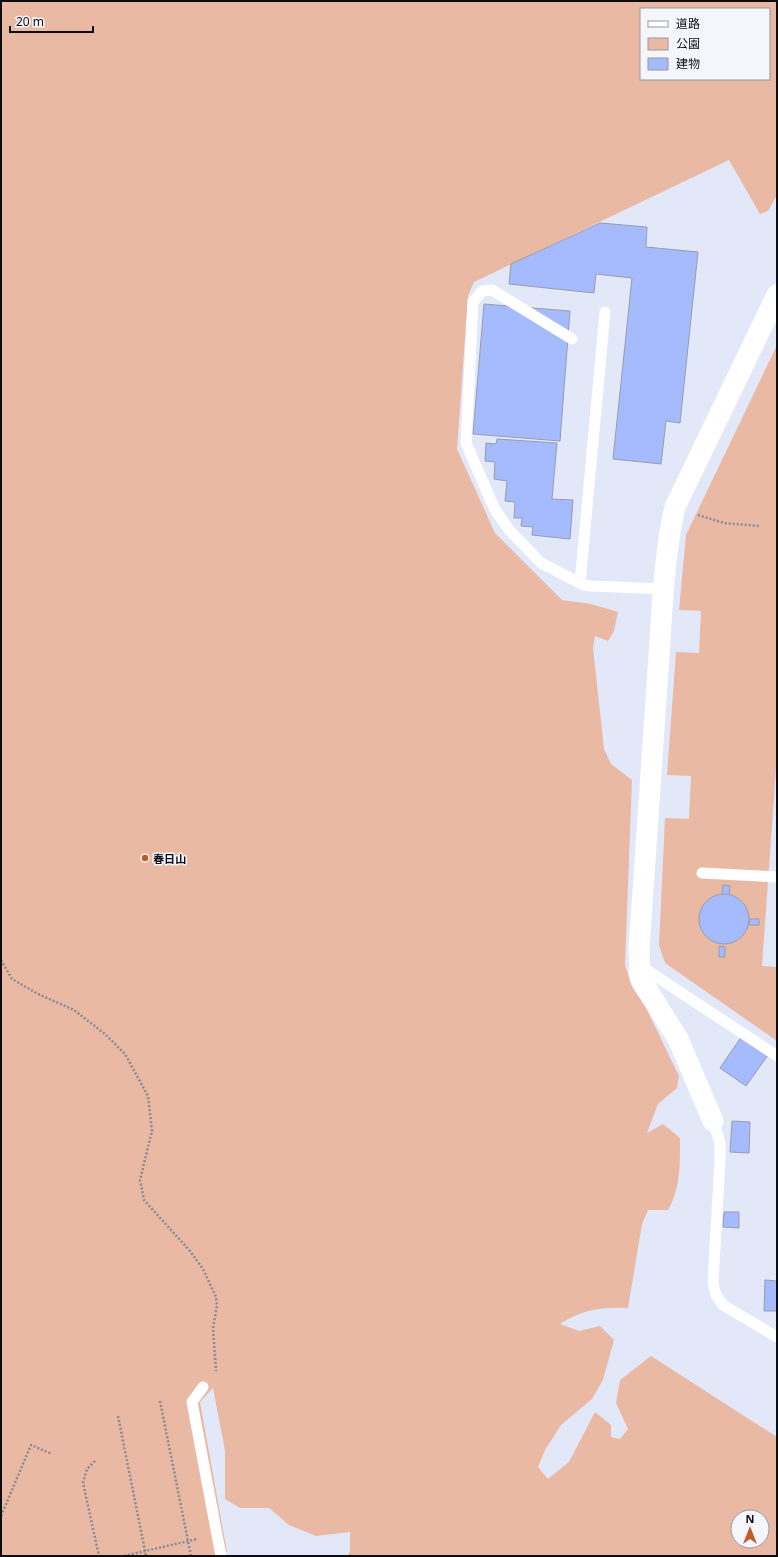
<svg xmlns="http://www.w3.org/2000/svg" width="778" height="1557" font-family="'Noto Sans','Noto Sans JP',sans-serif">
<rect width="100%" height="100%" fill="#e3e8f9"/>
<g fill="#e9b9a4" fill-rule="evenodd">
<path d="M1 1H777V195L768 211 760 214 729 160 474 282 468 296 457 449 495 533 562 600 591 604 618 612 614 631 608 641 595 636 593 648 604 749 611 764 632 780 625 965 632 987 646 1008 679 1076 677 1088 658 1104 647 1133 663 1124 680 1138C680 1162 681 1188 668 1210H648L642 1224 628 1308C602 1307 583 1309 560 1324L579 1331 600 1326 614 1340 603 1380 592 1399 561 1425 545 1450 538 1467 548 1479 569 1462 595 1412 611 1425V1437L620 1439 628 1429 616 1403 620 1380 651 1356 777 1437V1556H347L350 1552V1532L316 1536 289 1525 269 1508H240L225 1499V1451L213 1388 200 1402 227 1552 217 1556H1ZM641 9H769V79H641ZM738 1517H762V1541H738Z"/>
<path d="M777 345V756L762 966 777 967V1041L665 963 659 945 665 818 689 819 691 776 667 775 676 652 699 653 701 611 679 610 686 535Z"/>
</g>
<g fill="#a6bbfe" stroke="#979cac">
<path d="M600 223 647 227 646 247 698 252 680 423 666 421 661 464 613 459 632 278 596 274 594 293 509 284 511 264Z"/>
<path d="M484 304 570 311 560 441 473 434Z"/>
<path d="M497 439 557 443 552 499 573 500 570 539 532 535 533 527 521 526 522 518H514L515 502 505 501 507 481 494 479 495 462 485 461 486 443 496 444Z"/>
<path d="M723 885 730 886 729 896 722 895Z"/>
<circle cx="724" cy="919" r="25"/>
<path d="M750 919H759V925H749Z"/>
<path d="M719 946 725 947V957H719Z"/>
<path d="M746 1030 773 1048 746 1086 720 1068Z"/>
<path d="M732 1121 750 1122 749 1153 730 1152Z"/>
<path d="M724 1212H739V1228L723 1227Z"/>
<path d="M765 1280 777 1281V1311H764Z"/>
</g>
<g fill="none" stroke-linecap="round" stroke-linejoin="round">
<g stroke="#868a96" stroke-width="2.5" stroke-dasharray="2 2" stroke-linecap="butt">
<path d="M698 515 724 523 759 526"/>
<path d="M1 960 12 979 38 994 74 1010 105 1034 125 1054 148 1096 152 1131 140 1180 144 1200 190 1251 203 1269 216 1297 217 1306 213 1328 216 1371"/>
<path d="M160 1401 191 1556"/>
<path d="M118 1416 146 1556"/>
<path d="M95 1461 87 1469 83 1483 99 1556"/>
<path d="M1 1516 31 1445 52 1454"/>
<path d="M124 1556 197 1539"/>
</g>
<g stroke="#fff" stroke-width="11">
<path d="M572 339 492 290 482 291 473 302 466 443 495 510 510 531 541 563 584 585 591 586 664 589"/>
<path d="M580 583 605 312"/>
<path d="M702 873 777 877"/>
<path d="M639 965 777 1056"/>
<path d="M713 1121 720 1143V1160L713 1283 716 1295 723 1305 777 1337"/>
<path d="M203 1387 192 1402 221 1556"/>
</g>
<path stroke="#fff" stroke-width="21" d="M713 1121 678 1039 640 978 639 949C645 856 651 763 658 670 662 616 663 560 675 507L777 295"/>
</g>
<circle fill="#c15c29" stroke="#f4f6fc" stroke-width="1.5" cx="145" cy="858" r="4"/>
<g text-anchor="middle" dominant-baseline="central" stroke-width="3" stroke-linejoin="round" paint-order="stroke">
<g font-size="11" font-weight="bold" fill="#0c0d13" stroke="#f4f6fc" text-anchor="start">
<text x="153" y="858">春日山</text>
</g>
</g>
<rect width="778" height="1557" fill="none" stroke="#0c0d13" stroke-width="4"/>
<rect x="640" y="8" width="130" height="72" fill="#f4f6fc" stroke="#97999f"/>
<rect x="648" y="21" width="20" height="6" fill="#ffffff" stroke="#97999f"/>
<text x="676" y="28" font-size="12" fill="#0c0d13">道路</text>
<rect x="648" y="38" width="20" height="12" fill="#e9b9a4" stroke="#97999f"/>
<text x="676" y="48" font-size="12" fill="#0c0d13">公園</text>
<rect x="648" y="58" width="20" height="12" fill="#a6bbfe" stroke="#97999f"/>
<text x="676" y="68" font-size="12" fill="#0c0d13">建物</text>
<g transform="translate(750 1529)"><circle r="19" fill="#f4f6fc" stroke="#97999f"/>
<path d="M0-3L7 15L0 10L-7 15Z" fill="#c15c29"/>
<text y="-6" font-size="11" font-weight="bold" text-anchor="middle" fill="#0c0d13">N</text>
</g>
<path d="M10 26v6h83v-6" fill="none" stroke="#0c0d13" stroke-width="2"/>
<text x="16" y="26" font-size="12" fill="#0c0d13" stroke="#f4f6fc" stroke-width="3" paint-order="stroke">20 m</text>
</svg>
